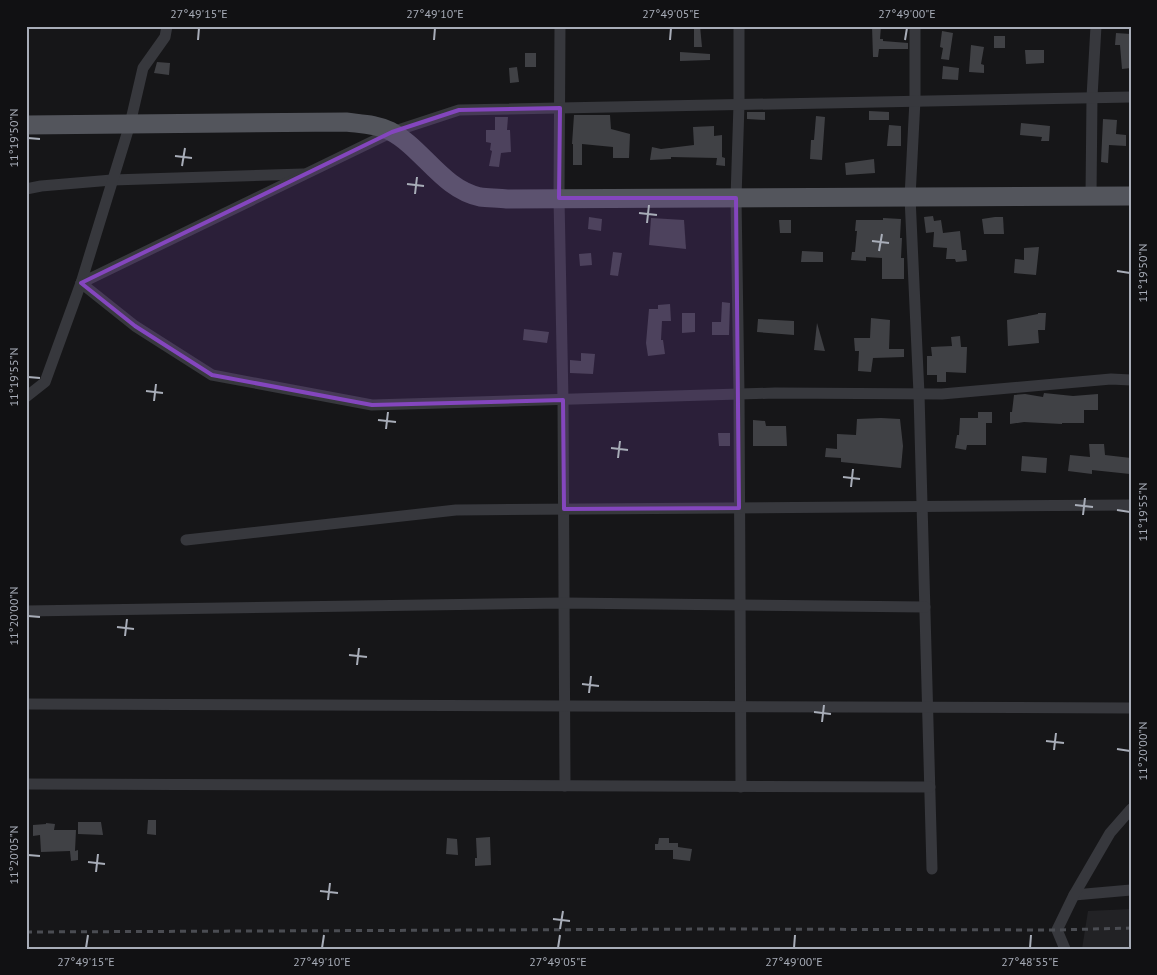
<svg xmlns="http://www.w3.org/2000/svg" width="1157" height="975" font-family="'PT Sans',sans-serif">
<rect width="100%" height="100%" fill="#161618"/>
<path fill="#222225" d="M1131 909V949H1082L1088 911Z"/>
<g fill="#404145">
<path d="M694 26H700L702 47H694Z"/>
<path d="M872 26H881L880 39H883V41L908 43V49H879L878 57H873Z"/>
<path d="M942 31 953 33 949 60 941 59 943 48 940 47Z"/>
<path d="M1116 33 1131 34V68L1122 69 1120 45H1115Z"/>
<rect x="994" y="36" width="11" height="12"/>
<path d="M971 45 984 47 981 64 984 65V73L969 72Z"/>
<path d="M1025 50H1044V63L1026 64Z"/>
<path d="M680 52 710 54V60L680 61Z"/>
<rect x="525" y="53" width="11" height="14"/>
<path d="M157 62 170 63 169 75 154 73Z"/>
<path d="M943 66 959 68 958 80 942 79Z"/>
<path d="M517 67 519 82 510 83 509 68Z"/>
<path d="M869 111 889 112V120H869Z"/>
<path d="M747 112H765V120L747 119Z"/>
<path d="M574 115H610L611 129 630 134 629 158H613V147L582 144V165H573V144H572Z"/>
<path d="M816 116 825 117 822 160 810 159 811 140H814Z"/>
<path d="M495 117H508L507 130H510L511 152 501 153 499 167 489 166 492 151 490 150 491 143 486 142V130H495Z"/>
<path d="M1103 119 1117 120 1116 134 1126 135V146L1109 145 1108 163 1101 162Z"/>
<path d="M1021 123 1050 126 1049 141H1041L1042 137 1020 135Z"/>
<path d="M889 125 901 126V146H887Z"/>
<path d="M714 126V136L722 135V157L725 158V166L716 165 717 158 671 157V159L650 160 652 147 661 149 694 145 693 127Z"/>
<path d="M874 159 875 173 846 175 845 163Z"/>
<path d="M933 216 934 221 941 220 943 233 960 231 962 250H966L967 261 956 262 955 259H946L947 248 933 247 934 232 926 233 924 217Z"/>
<path d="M589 217 602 219 601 231 588 229Z"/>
<path d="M995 217H1003L1004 234H984L982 219Z"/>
<path d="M651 218 684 220 686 249 649 245Z"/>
<path d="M883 218 901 219 900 238H902L901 258H904V279H882V258L866 257V261L851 260 852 252H855L857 231H855L856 220H883Z"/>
<path d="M779 220H791V233H780Z"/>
<path d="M1039 247 1036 275 1014 273 1015 259 1024 260V248Z"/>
<path d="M802 251 823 252V262H801Z"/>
<path d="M613 252 622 253 618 276 610 275Z"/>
<path d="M591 253 592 265 580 266 579 254Z"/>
<path d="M722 302 730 303 729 335H712V322H721Z"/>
<path d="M670 304 671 321H662L661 340H663L665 354 648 356 646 343 649 309H658V305Z"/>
<path d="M682 313H695V332L682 333Z"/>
<path d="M1038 313H1046L1045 330H1038L1039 343 1008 346 1007 320 1038 314Z"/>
<path d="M871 318 890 320 889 349H904V357L873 358 871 372 858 371 859 351H855L854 338H870Z"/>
<path d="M758 319 794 321V335L757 332Z"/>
<path d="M817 323 825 351 814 350Z"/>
<path d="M524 329 549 332 547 343 523 340Z"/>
<path d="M960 336 961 347H967L966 373 946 372V382H937V375H927V356H932L931 347 952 346 951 337Z"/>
<path d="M581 353 595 354 593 374 570 373V360L581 361Z"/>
<path d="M1044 393 1073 396 1098 394V410H1084V423H1062V424L1024 422 1010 424V412H1012L1014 395 1025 394 1043 397Z"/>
<path d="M978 412H992V423H986V445H967L966 450 955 448 957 435H959L960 418H978Z"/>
<path d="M881 418 900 419 903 446 901 468 841 462V458L825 457 826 448 837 449V434L856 435 857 419Z"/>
<path d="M753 420 765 421 766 426H786L787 446H753Z"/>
<path d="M718 433H730V446H719Z"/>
<path d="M1089 444H1104L1105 455 1131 458 1130 474 1092 470V474L1068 471 1070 455 1090 457Z"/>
<path d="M1022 456 1047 458 1046 473 1021 471Z"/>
<path d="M148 820H156V835L147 834Z"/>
<path d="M78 822H101L103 835 78 834Z"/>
<path d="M46 823 55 824 54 830H76L75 851 78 850V860L71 861 70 851 41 852 40 835 33 836V825L46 824Z"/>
<path d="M490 837 491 865 475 866V858H477L476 838Z"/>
<path d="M447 838 457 839 458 855 446 854Z"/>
<path d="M659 838H669V843H678V847L692 849 690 861 673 859V850H655V844H658Z"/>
</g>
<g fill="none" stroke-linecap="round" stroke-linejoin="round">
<g stroke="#37383d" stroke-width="11">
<path d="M560 26 559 198 563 400 565 786"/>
<path d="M739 26V104L736 198 739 394 741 787"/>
<path d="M915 26V100L910 197 919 394 932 869"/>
<path d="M26 189 41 186 112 180 303 174"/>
<path d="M1091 196 1092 97 1096 26"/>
<path d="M81 283 392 132 459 110 1131 97"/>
<path d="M81 283 135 326 212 375 372 405 775 393 942 394 1111 379 1131 380"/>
<path d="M26 397 45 382 81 283 130 124 143 68 165 37 167 26"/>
<path d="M186 540 456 510 1131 505"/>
<path d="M26 611 564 603 925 607"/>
<path d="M26 704 1131 708"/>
<path d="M26 784 930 787"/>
<path d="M1074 895 1131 890"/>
<path d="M1065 949 1057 930 1074 895 1110 833 1131 809"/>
</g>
<path stroke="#53555c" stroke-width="19" d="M26 125 346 122C361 124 376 124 390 131 423 148 442 189 480 197 488 198 498 198 507 199L1131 196"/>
<path stroke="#4a4c52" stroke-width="3" stroke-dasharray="6 5" stroke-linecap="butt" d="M26 932 719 929 1057 930 1131 928"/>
</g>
<path fill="#8446be" fill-opacity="0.2" stroke="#8446be" stroke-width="4" stroke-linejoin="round" d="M560 108 559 198H736L739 508 564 509 563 400 372 405 212 375 135 326 81 283 392 132 459 110Z"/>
<path fill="none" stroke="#a8adb8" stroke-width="2" d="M198 40 199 28M434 40 435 28M670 40 671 28M905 40 907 28M28 138 40 139M175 156 192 158M182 166 185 148M407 184 424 186M415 194 417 177M639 213 657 215M647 223 649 205M872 241 889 243M879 251 882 234M1117 271 1130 273M28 377 40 378M146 391 163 393M154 401 156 384M378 420 396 422M386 429 388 412M611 448 628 450M618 458 620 441M843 477 860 479M851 487 853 469M1075 505 1093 507M1117 510 1130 512M1083 515 1085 498M28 616 40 617M117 627 134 629M125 636 127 619M349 655 367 657M357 665 359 648M582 684 599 686M589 693 591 676M814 712 831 714M822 722 824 705M1046 741 1064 743M1117 749 1130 751M1054 750 1056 733M28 855 40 856M88 862 105 864M96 872 98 854M320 891 338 893M328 900 330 883M553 919 570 921M560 929 563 911M86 948 88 935M322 948 324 935M558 948 560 935M794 948 795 935M1030 948 1031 935"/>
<rect width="1157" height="975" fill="none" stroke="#111113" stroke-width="55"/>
<rect x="28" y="28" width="1102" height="920" fill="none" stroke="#a8adb8" stroke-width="2"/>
<g font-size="12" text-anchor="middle" fill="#a8adb8">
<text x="199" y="18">27°49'15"E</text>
<text x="435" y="18">27°49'10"E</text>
<text x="671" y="18">27°49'05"E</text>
<text x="907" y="18">27°49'00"E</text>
<text transform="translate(14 138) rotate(-90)" y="4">11°19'50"N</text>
<text transform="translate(1143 273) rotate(-90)" y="4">11°19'50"N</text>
<text transform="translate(14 377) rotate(-90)" y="4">11°19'55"N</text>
<text transform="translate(1143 512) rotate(-90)" y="4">11°19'55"N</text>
<text transform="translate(14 616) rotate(-90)" y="4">11°20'00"N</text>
<text transform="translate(1143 751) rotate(-90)" y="4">11°20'00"N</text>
<text transform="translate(14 855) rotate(-90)" y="4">11°20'05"N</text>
<text x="86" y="966">27°49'15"E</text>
<text x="322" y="966">27°49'10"E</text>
<text x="558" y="966">27°49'05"E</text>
<text x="794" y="966">27°49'00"E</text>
<text x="1030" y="966">27°48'55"E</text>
</g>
</svg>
